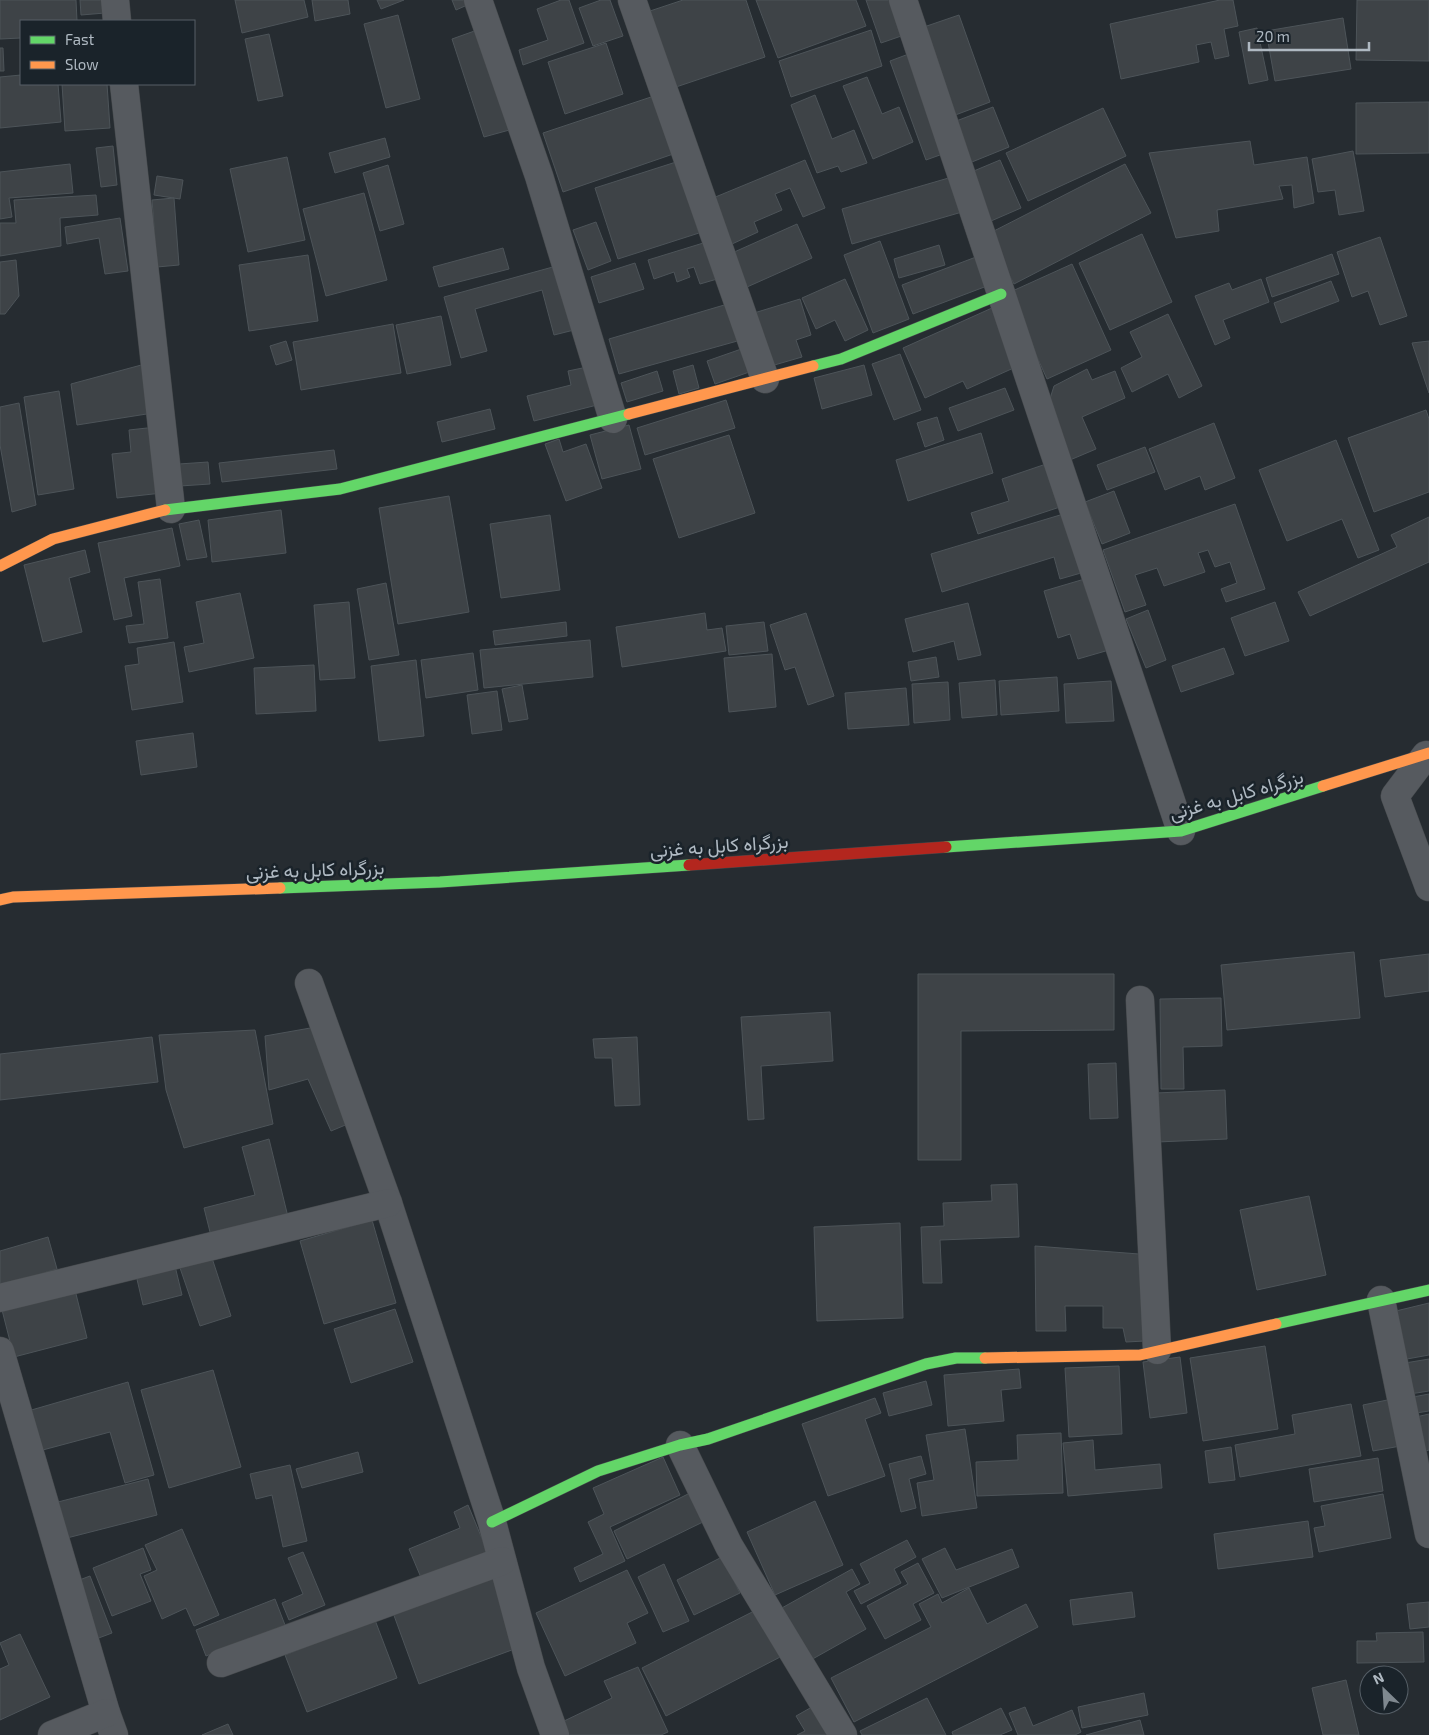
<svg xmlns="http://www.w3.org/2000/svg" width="1429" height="1735" font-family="'Exo 2',Vazirmatn,sans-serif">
<rect width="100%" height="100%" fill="#262c31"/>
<g fill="#3e4347" stroke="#4d5459">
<path d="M0 0H76L77 21H21V38L0 39Z"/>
<path d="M80 0H104L105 13 81 15Z"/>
<path d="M235 0H304L308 17 242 33Z"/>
<path d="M312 0H348L350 14 315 21Z"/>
<path d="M377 0H404L381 9Z"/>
<path d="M452 0H473L474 2 456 10Z"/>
<path d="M561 0H569L584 43 523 65 519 50 548 40 537 9Z"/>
<path d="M601 0H610L623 36 593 46 579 8Z"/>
<path d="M683 0H746L765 57 676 87 650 11Z"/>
<path d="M756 0H856L866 26 778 58Z"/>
<path d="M866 0H899L910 33 881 43Z"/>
<path d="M1220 0H1233L1238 26 1224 29 1229 56 1215 59 1211 42 1196 45 1199 62 1121 79 1110 24Z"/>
<path d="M1357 0H1429V61L1356 60Z"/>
<path d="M398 15 420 99 386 108 364 24Z"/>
<path d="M959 15 990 102 950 117 918 29Z"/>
<path d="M1343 18 1351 69 1275 81 1266 31Z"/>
<path d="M1257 28 1268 80 1249 84 1239 32Z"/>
<path d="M480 29 513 129 484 137 452 39Z"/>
<path d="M871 30 882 66 791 97 779 61Z"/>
<path d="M269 34 283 96 258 101 245 39Z"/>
<path d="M606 43 623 94 565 114 548 62Z"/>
<path d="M0 48H3L4 71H0Z"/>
<path d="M914 52 951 151 926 160 890 61Z"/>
<path d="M21 75V84H58L61 122 0 128V77Z"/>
<path d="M867 77 882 114 899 107 913 142 873 159 843 86Z"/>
<path d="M62 84H107L110 128 65 131Z"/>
<path d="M660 94 679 152 563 192 543 133Z"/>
<path d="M815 95 832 139 854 130 867 163 841 172 838 166 817 173 791 105Z"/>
<path d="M1429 102V153L1356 154V103Z"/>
<path d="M993 107 1009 147 967 164 951 123Z"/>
<path d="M1103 108 1126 156 1028 201 1006 153Z"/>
<path d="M385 138 390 157 335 173 329 153Z"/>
<path d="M1250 141 1254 165 1307 157 1314 203 1294 208 1292 185 1279 186 1283 199 1217 210 1219 231 1176 238 1149 153Z"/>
<path d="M113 146 117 185 101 187 96 148Z"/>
<path d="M1353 151 1364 211 1339 215 1335 190 1318 192 1312 159Z"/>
<path d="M287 157 305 240 248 252 230 169Z"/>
<path d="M805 160 825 208 803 217 790 188 775 194 782 210 754 222 758 232 732 244 713 198Z"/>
<path d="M1000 160 1021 208 991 221 969 173Z"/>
<path d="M676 162 699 233 618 259 595 188Z"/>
<path d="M70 164 73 193 9 198 12 217 0 219V172Z"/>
<path d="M1125 164 1151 213 1014 284 988 234Z"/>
<path d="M388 165 404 224 380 231 363 173Z"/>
<path d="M157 176 183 180 180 199 154 195Z"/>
<path d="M952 177 962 212 852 244 842 209Z"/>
<path d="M364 193 387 280 326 296 303 209Z"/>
<path d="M96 195 98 215 60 218 61 246 0 256V223H16L14 200Z"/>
<path d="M174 198 179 265 157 267 152 200Z"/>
<path d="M120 218 128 271 105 274 99 238 67 244 65 227Z"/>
<path d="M596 222 611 261 588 270 573 230Z"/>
<path d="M797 224 812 258 747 287 732 253Z"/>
<path d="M1142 234 1172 302 1110 330 1079 263Z"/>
<path d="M1380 237 1407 316 1380 325 1368 291 1352 297 1337 252Z"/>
<path d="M713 240 724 277 700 284 694 267 687 269 690 277 677 282 674 272 654 279 648 260Z"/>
<path d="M880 241 909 319 873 333 844 255Z"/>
<path d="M939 245 945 265 899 278 894 259Z"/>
<path d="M503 248 509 269 439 287 433 267Z"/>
<path d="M1332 254 1339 274 1272 297 1266 278Z"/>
<path d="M308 255 318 321 249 331 239 265Z"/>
<path d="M976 257 987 286 913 314 902 285Z"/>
<path d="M16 260 19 296 5 314H0V262Z"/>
<path d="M635 263 644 289 599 303 591 277Z"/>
<path d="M1072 264 1111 350 1047 379 1008 293Z"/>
<path d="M560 265 578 329 554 335 542 290 475 309 487 351 461 358 444 297Z"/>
<path d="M845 279 868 330 845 341 835 320 816 329 802 298Z"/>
<path d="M1261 279 1269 302 1223 320 1230 338 1215 345 1195 296 1229 283 1232 290Z"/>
<path d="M1331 281 1339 301 1281 323 1274 303Z"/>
<path d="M800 299 811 335 796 340 802 357 771 366 754 313Z"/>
<path d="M731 303 741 340 619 374 609 339Z"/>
<path d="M992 308 1018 366 967 389 963 381 925 398 903 348Z"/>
<path d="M1168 314 1202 386 1179 398 1168 374 1132 392 1121 368 1142 357 1130 332Z"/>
<path d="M441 316 451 365 407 374 396 325Z"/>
<path d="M393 324 401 373 301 390 293 342Z"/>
<path d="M286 341 292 360 276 365 270 346Z"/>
<path d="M1429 341V393L1412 343Z"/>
<path d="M747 347 755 370 715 384 707 361Z"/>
<path d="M900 354 921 410 894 420 872 364Z"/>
<path d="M145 364 153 413 77 425 71 384Z"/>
<path d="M693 365 699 388 679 394 673 371Z"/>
<path d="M864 365 872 395 822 409 814 378Z"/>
<path d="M592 366 601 404 534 421 527 396 571 385 568 371Z"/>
<path d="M1087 369 1092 380 1115 371 1125 398 1082 417 1096 449 1070 460 1048 405 1054 386Z"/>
<path d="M657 371 663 391 627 402 621 383Z"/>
<path d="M1005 388 1014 410 958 431 949 408Z"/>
<path d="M59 391 74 489 38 495 24 397Z"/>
<path d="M726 400 735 428 645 455 637 428Z"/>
<path d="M19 403 36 505 12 512 0 445V407Z"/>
<path d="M490 409 495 429 442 442 437 422Z"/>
<path d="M1426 410 1429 419V492L1374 512 1348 438Z"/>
<path d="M937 417 944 440 925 447 917 423Z"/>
<path d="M1214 423 1235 478 1205 490 1200 476 1165 490 1149 449Z"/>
<path d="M629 425 641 469 602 479 590 435Z"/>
<path d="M156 427 162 493 117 498 112 454 131 452 129 430Z"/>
<path d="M981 433 993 473 908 501 896 460Z"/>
<path d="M729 435 755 513 679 538 653 459Z"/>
<path d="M559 439 563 452 586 444 602 488 566 501 545 444Z"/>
<path d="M1336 440 1379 550 1358 558 1342 519 1287 541 1259 470Z"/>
<path d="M1145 447 1155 472 1107 490 1097 465Z"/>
<path d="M334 450 337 469 222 482 219 463Z"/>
<path d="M208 462 210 484 180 486 179 464Z"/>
<path d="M1049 463 1063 506 978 534 971 513 1009 501 1002 479Z"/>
<path d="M1114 491 1130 533 1102 544 1085 502Z"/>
<path d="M449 496 469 612 398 624 379 508Z"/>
<path d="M1235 504 1265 589 1226 602 1221 589 1237 583 1230 562 1215 567 1208 550 1198 553 1205 572 1164 586 1157 568 1135 575 1146 605 1125 612 1103 550Z"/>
<path d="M281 510 286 553 212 562 208 520Z"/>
<path d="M1070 512 1088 571 1060 579 1054 557 942 592 931 554Z"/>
<path d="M550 515 560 590 501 598 490 524Z"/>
<path d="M1429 517V562L1310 616 1298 592 1397 547 1391 535Z"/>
<path d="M199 520 207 557 187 560 179 524Z"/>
<path d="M172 528 180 566 124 578 132 616 114 620 98 543Z"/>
<path d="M85 550 90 572 69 578 82 632 43 642 24 565Z"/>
<path d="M1088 578 1109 650 1078 659 1070 634 1058 638 1044 591Z"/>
<path d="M160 579 168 638 129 643 126 626 144 624 138 582Z"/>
<path d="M386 583 399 655 369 660 357 589Z"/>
<path d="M240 593 254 658 189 672 184 647 204 643 196 602Z"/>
<path d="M349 602 355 678 320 680 314 605Z"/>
<path d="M1275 602 1289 641 1245 656 1231 618Z"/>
<path d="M968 603 981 655 958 660 954 641 913 652 905 619Z"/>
<path d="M1148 610 1166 660 1146 668 1126 619Z"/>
<path d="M705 613 707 630 722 628 726 651 622 667 616 627Z"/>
<path d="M806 613 834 696 808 705 795 667 785 670 770 625Z"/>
<path d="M566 622 567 636 495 645 493 631Z"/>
<path d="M764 622 768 651 729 655 726 626Z"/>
<path d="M590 640 593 677 484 688 480 650Z"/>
<path d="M174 642 183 702 132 710 125 666 139 664 137 648Z"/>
<path d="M1224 648 1234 674 1181 692 1172 666Z"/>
<path d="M473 653 478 690 426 698 421 660Z"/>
<path d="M772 654 776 707 729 712 724 658Z"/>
<path d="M936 657 939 677 911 681 908 662Z"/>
<path d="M416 660 424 736 379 741 371 666Z"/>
<path d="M314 665 316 711 256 714 254 668Z"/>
<path d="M1057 677 1059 711 1001 715 999 681Z"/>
<path d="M995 680 997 715 962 718 959 683Z"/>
<path d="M1111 681 1114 721 1066 723 1064 684Z"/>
<path d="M948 682 950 720 914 723 912 684Z"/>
<path d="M522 685 528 719 509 722 502 689Z"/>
<path d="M906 688 909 725 848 729 845 693Z"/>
<path d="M497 691 502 730 472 734 467 695Z"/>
<path d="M193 733 197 767 141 775 136 741Z"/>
<path d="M1354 952 1360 1018 1227 1030 1221 965Z"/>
<path d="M1429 954V991L1385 997 1380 960Z"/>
<path d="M918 974H1114V1030L961 1031V1160H918Z"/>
<path d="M1221 998 1222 1046 1183 1047 1184 1089H1161L1160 999Z"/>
<path d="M830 1012 833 1061 761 1066 764 1119 748 1120 741 1017Z"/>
<path d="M316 1027 355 1121 331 1131 308 1079 269 1090 265 1036Z"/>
<path d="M255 1030 273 1124 184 1148 166 1090 159 1035Z"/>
<path d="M152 1037 158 1082 0 1100V1054Z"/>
<path d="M637 1037 640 1105 615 1106 612 1058H595L593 1039Z"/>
<path d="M1116 1063 1118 1118 1090 1119 1088 1064Z"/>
<path d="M1225 1090 1227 1139 1157 1142 1156 1093Z"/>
<path d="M269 1139 288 1217 211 1236 204 1208 255 1195 242 1147Z"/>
<path d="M1017 1184 1019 1237 940 1240 942 1283H923L921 1227 944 1226 943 1203 992 1201 991 1185Z"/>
<path d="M1309 1196 1326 1275 1257 1290 1240 1210Z"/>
<path d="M372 1220 396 1303 324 1324 300 1241Z"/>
<path d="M900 1223 903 1318 817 1321 814 1227Z"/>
<path d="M48 1237 57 1269 0 1286V1251Z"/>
<path d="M1035 1246 1139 1254 1145 1341 1126 1342 1123 1328H1103V1306H1065L1066 1331H1036Z"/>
<path d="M211 1255 231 1316 200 1326 179 1265Z"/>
<path d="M175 1266 182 1295 143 1305 136 1275Z"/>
<path d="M75 1290 87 1338 14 1357 2 1310Z"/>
<path d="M1429 1303V1355L1407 1359 1396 1311Z"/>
<path d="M395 1309 413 1362 351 1383 334 1329Z"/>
<path d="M1265 1346 1278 1429 1203 1441 1190 1358Z"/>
<path d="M1180 1357 1187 1413 1150 1418 1143 1362Z"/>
<path d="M1429 1359V1391L1410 1394 1405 1363Z"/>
<path d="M1119 1366 1122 1434 1069 1437 1065 1368Z"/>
<path d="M1019 1369 1021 1388 1001 1390 1004 1421 948 1426 944 1375Z"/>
<path d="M213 1370 241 1467 169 1488 141 1390Z"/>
<path d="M926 1381 932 1405 889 1416 883 1393Z"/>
<path d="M128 1382 154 1475 125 1483 110 1432 39 1451 28 1411Z"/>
<path d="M1429 1394V1411L1416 1413 1413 1397Z"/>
<path d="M875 1398 881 1413 865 1419 885 1476 828 1496 802 1424Z"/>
<path d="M1397 1398 1406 1445 1373 1451 1363 1405Z"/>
<path d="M1351 1404 1361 1456 1240 1477 1235 1445 1295 1434 1292 1415Z"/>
<path d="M1429 1414V1450L1422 1452 1416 1417Z"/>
<path d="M965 1429 977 1508 922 1516 917 1483 934 1480 926 1435Z"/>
<path d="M1061 1433 1063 1493 977 1496 976 1462 1018 1460 1017 1435Z"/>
<path d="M1093 1440 1095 1470 1160 1464 1162 1488 1068 1496 1063 1443Z"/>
<path d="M1231 1447 1235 1480 1209 1483 1205 1451Z"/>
<path d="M358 1452 363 1472 302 1488 296 1469Z"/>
<path d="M921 1456 926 1474 909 1479 916 1508 901 1512 889 1464Z"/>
<path d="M663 1457 680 1495 610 1527 625 1561 580 1582 574 1568 603 1554 588 1522 604 1514 593 1488Z"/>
<path d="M1378 1458 1383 1491 1314 1502 1309 1469Z"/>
<path d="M290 1465 307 1541 283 1547 272 1495 256 1499 250 1474Z"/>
<path d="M148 1479 157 1515 63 1539 54 1503Z"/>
<path d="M692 1492 707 1520 627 1559 614 1531Z"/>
<path d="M1383 1494 1391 1538 1319 1552 1314 1528 1325 1526 1321 1506Z"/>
<path d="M815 1501 843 1565 775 1595 747 1532Z"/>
<path d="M468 1505 488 1553 422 1580 409 1549 460 1528 454 1512Z"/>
<path d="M1308 1521 1313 1557 1218 1569 1214 1534Z"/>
<path d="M182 1529 219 1615 194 1626 186 1608 162 1619 144 1576 157 1570 145 1545Z"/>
<path d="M907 1540 916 1557 894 1569 901 1583 861 1604 854 1591 870 1583 860 1564Z"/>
<path d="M143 1548 151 1570 140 1574 151 1601 112 1616 93 1568Z"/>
<path d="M945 1548 956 1570 1012 1549 1019 1567 942 1598 922 1559Z"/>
<path d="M303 1552 325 1605 289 1620 282 1603 303 1594 288 1558Z"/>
<path d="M722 1557 740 1593 694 1615 677 1580Z"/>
<path d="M918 1563 934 1593 913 1604 921 1620 885 1639 867 1606 908 1584 901 1572Z"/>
<path d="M664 1564 689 1621 663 1632 638 1577Z"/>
<path d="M852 1569 860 1584 846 1592 866 1629 809 1661 780 1609Z"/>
<path d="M627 1570 648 1613 627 1623 636 1643 565 1676 536 1613Z"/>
<path d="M492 1573 520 1647 419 1684 392 1610Z"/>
<path d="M90 1576 112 1633 96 1639 74 1582Z"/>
<path d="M969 1588 987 1624 1026 1604 1038 1627 854 1722 831 1678 931 1627 919 1604 938 1594 942 1603Z"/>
<path d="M1132 1592 1135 1617 1073 1625 1070 1600Z"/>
<path d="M275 1599 285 1625 206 1656 196 1630Z"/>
<path d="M1429 1602V1627L1410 1629 1407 1604Z"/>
<path d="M762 1607 786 1654 666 1716 642 1668Z"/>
<path d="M375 1620 397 1678 307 1712 285 1655Z"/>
<path d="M1423 1632 1424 1662 1357 1663V1641H1377L1376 1633Z"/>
<path d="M20 1634 50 1697 0 1720V1669L9 1665 0 1643Z"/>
<path d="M638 1667 668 1732 661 1735H568L562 1722 612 1698 604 1681Z"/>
<path d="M1346 1680 1359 1735H1323L1312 1688Z"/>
<path d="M1144 1693 1148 1715 1082 1728 1078 1707Z"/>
<path d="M927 1698 946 1735H862L860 1731Z"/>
<path d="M819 1703 837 1735H797L805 1731 796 1716Z"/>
<path d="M1025 1707 1033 1726 1072 1710 1081 1732 1075 1735H1018L1009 1713Z"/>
<path d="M1001 1708 1012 1730 1000 1735H953L952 1732Z"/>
<path d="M1140 1720 1144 1735H1086Z"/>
<path d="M228 1724 233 1735H202Z"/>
</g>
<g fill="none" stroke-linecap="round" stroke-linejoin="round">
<g stroke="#44484b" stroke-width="29">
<g id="street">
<path d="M115 0 117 21"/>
<path d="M478 0 539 176 613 419"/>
<path d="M632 0 765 379"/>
<path d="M903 0 1181 831"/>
<path d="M124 84 171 509"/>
<path d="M1426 755 1395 796 1429 887"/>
<path d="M309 983 388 1203 492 1522 531 1668 555 1735"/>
<path d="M1140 1000 1157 1350"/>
<path d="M0 1298 388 1203"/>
<path d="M1381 1300 1429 1534"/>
<path d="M0 1351 106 1713 114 1735"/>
<path d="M680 1445 729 1546 843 1735"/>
<path d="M221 1663 502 1561"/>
<path d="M52 1735 106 1713"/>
</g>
</g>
<g stroke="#44484b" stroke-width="12">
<g id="fast">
<path d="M813 366 841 359 1001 294"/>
<path d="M165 510 340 489 629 414"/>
<path d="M946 847 1181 831 1323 786"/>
<path d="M280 888 440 882 689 865"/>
<path d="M1276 1324 1429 1290"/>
<path d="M492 1522 598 1471 680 1445 708 1439 926 1364 956 1358H985"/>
</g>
</g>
<g stroke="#44484b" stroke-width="12">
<g id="slow">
<path d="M629 414 813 366"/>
<path d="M0 566 53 539 165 510"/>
<path d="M1323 786 1429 753"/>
<path d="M0 900 13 897 280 888"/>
<path d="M985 1358 1140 1355 1276 1324"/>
</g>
</g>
<g stroke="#44484b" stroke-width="12">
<path id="jam" d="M689 865 946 847"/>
</g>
<use href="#street" stroke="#565a5f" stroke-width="28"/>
<use href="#fast" stroke="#63d668" stroke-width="11"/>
<use href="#slow" stroke="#ff974d" stroke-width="11"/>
<use href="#jam" stroke="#b3261e" stroke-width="11"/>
</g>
<g text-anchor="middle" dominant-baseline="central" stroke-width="5" stroke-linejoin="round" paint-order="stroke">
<g font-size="19" fill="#afb9c2" stroke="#1a232a">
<text transform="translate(1236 794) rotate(-16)">بزرگراه کابل به غزنی</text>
<text transform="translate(719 845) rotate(-4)">بزرگراه کابل به غزنی</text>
<text transform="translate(315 869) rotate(-2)">بزرگراه کابل به غزنی</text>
</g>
</g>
<rect x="20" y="20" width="175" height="65" fill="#1a232a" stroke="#565f67"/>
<rect x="30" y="36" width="25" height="8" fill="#63d668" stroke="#565f67"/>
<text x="65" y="45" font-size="15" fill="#afb9c2">Fast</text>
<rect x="30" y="61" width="25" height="8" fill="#ff974d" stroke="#565f67"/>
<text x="65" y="70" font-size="15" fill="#afb9c2">Slow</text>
<g transform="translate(1384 1690) rotate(335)"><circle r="24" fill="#1a232a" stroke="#565f67"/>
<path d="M0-4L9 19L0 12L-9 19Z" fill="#7f888f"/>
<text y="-8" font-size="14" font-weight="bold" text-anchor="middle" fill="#afb9c2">N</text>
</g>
<path d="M1249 42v8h120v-8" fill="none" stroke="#afb9c2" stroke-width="2.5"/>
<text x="1256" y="42" font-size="15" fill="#afb9c2" stroke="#1a232a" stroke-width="4" paint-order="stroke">20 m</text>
</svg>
